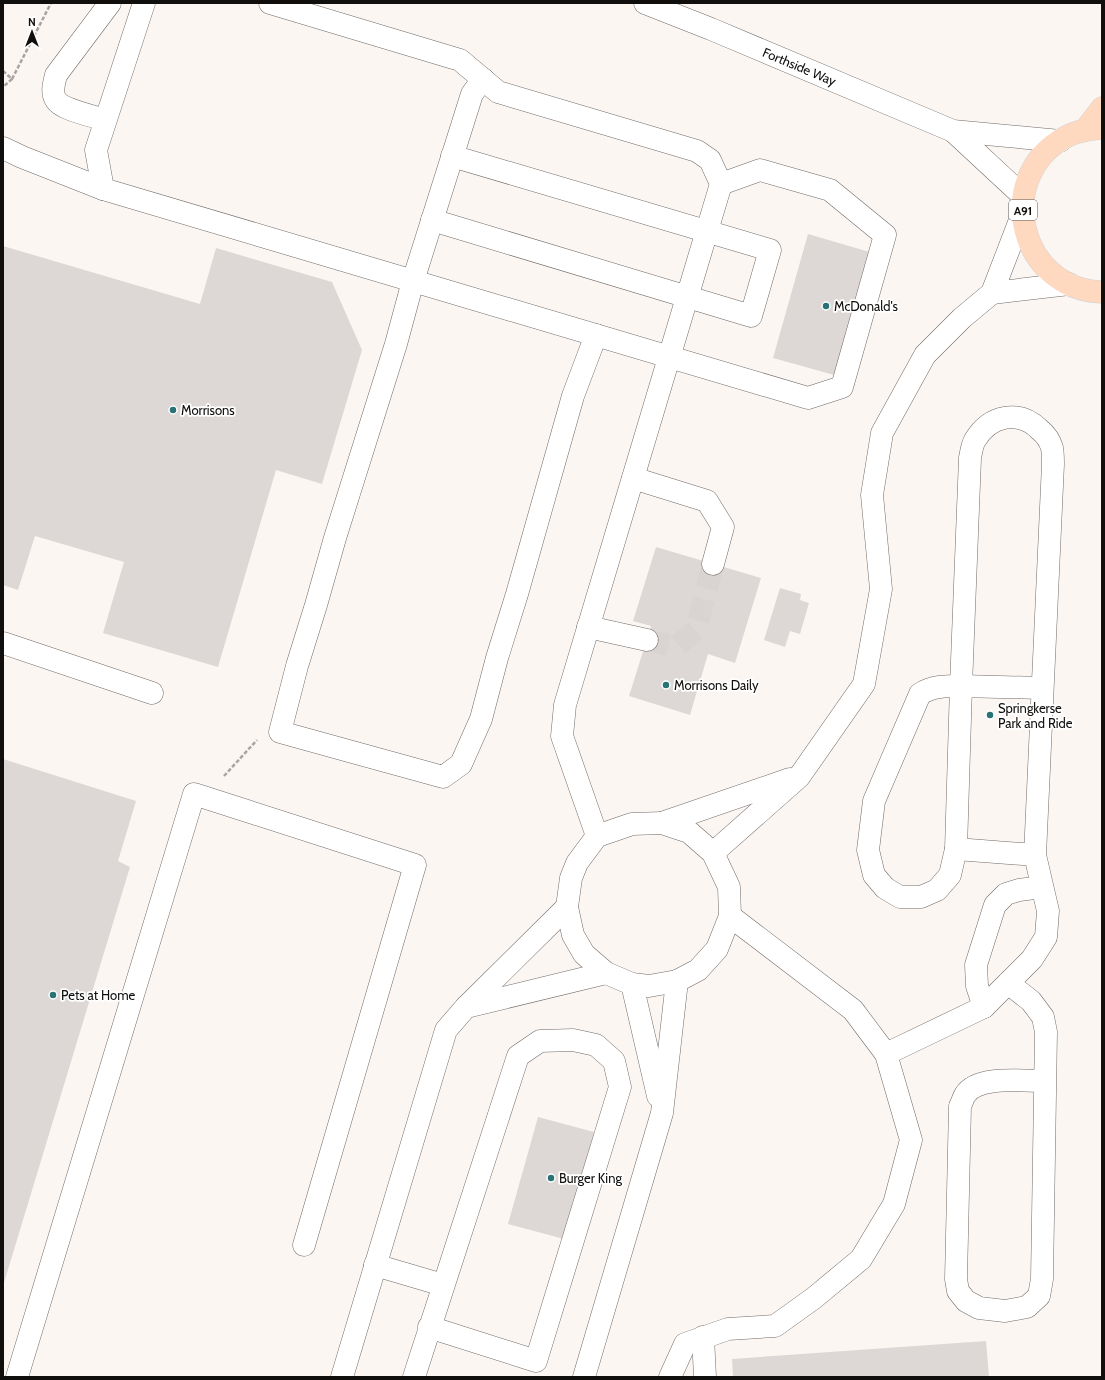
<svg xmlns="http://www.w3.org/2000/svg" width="1105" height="1380" font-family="Cabin,sans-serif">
<rect width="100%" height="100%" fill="#fcf6f3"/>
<g fill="#ddd8d5">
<path d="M808 234 880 255 845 378 773 358Z"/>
<path d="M3 246 200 304 216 248 332 282 362 350 322 484 276 470 218 667 103 633 124 562 35 536 18 590 3 585Z"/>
<path d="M656 547 761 578 735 663 708 654 690 715 629 696 651 626 633 621Z"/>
<path d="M780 588 801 594 800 600 809 603 800 634 790 631 785 647 764 640Z"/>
<path d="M3 759 136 801 118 861 130 867 3 1286Z"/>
<path d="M538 1117 594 1132 564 1239 508 1224Z"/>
<path d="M986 1341 989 1377H733L732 1359Z"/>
</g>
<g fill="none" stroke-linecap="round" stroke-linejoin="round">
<path stroke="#d9d3d1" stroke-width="22" stroke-dasharray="22 11" stroke-linecap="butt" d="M647 640 676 647 696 630 713 564"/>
<g stroke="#706b68" stroke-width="23">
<g id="minor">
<path d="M144 3 96 150 103 189 808 398 842 387 885 235 830 190 760 170 721 184"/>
<path d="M270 3 460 60 498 92 697 151 710 160 721 184 565 705 562 736 597 836"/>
<path id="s1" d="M645 3 711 29 953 131 1060 141"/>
<path d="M483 79 472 94 413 281 396 344 335 538 316 605 297 666 280 732 443 777 461 764 481 719 497 658 517 594 573 396 596 335"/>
<path d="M105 120C94 116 62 110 56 100 51 93 54 83 56 75L110 3"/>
<path d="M953 131 1023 196"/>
<path d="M3 148 22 157 103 189"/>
<path d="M432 220 751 316 770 250 452 156"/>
<path d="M992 293 1069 284"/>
<path d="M633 478 707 501 723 527 713 564"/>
<path d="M588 627 647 640"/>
<path d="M3 643 152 693"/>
<path d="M662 823 689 832 713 853 729 887 730 916 717 949 698 970 677 981 649 986 632 984 606 973 584 954 573 935 567 907 571 878 577 863 597 836 632 824Z"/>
<path d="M662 823 790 779"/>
<path d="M956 849 961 686 1042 688"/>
<path d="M713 853 799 777 864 684 881 589 872 495 882 433 925 355 962 318 992 293 1022 215"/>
<path d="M1008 983 1031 1001 1043 1017 1046 1032 1042 1279 1039 1296 1027 1307 1005 1311 979 1308 966 1301 958 1291 956 1279 960 1106C962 1103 963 1098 965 1095 977 1075 1024 1081 1045 1081"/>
<path d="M632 984 658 1096"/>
<path d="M466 1007 606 973"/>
<path d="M984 1007 977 986 976 965 995 905 1006 894 1019 890 1042 887"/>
<path d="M886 1054 984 1007 1032 959 1046 937 1048 911 1035 855 1053 464C1053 459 1053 453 1052 448 1050 441 1045 434 1040 430 1019 409 990 415 975 440 972 445 971 453 970 458L961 686C946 686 932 686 920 694L874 801 868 850 874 875 885 888 900 897H921L937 890 950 875 956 849 1035 855"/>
<path d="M375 1265 443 1285"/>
<path d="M703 1337 705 1377"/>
<path d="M17 1377 194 794 415 865 304 1245"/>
<path d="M342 1377 446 1030 466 1007 567 907"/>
<path d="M414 1377 518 1056 540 1041 573 1040 596 1045 614 1061 620 1087 536 1361 429 1327"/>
<path d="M584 1377 662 1113 677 981"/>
<path d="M670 1377 685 1344 728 1329 775 1326 814 1298 861 1259 894 1204 911 1140 886 1054 853 1010 730 916"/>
</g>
</g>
<g stroke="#d4d4d4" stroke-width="23">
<g id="major">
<path d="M1102 128C1092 129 1082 130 1072 134 992 169 1015 289 1102 292"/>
<path d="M1085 130 1102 108"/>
</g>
</g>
<g stroke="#a9a5a2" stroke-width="2.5" stroke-dasharray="4 2" stroke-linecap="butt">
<path d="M3 71 12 79 3 87"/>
<path d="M12 79 51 3"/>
<path d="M224 776 257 740"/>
</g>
<use href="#minor" stroke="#fff" stroke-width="22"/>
<use href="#major" stroke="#fed8bf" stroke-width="22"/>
</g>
<g fill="#297375" stroke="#fff" stroke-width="1.5">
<circle cx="826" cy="306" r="4"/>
<circle cx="173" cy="410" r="4"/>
<circle cx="666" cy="685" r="4"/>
<circle cx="990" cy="715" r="4"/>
<circle cx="53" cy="995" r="4"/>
<circle cx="551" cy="1178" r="4"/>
</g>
<g text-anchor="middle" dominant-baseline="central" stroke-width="3.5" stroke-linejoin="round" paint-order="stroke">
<rect fill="#fff" stroke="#585756" stroke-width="1" x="1009" y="200" width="28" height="20" rx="3"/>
<g font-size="12" font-weight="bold" fill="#100f0e">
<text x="1023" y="210">A91</text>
</g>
<g font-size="13" fill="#100f0e" stroke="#fff">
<text stroke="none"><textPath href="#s1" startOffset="167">Forthside Way</textPath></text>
</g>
<g font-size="13" fill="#100f0e" stroke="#fff" text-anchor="start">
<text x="834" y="306">McDonald's</text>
<text x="181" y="410">Morrisons</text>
<text x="674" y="685">Morrisons Daily</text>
<text x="998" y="708">Springkerse<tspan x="998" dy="15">Park and Ride</tspan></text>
<text x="61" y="995">Pets at Home</text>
<text x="559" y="1178">Burger King</text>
</g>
</g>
<rect width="1105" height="1380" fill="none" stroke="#100f0e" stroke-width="8"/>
<g transform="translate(32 32)" stroke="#ffffff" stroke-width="3" paint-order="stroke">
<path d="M0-3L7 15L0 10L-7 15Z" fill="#100f0e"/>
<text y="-6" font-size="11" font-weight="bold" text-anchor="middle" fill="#100f0e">N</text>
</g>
</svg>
